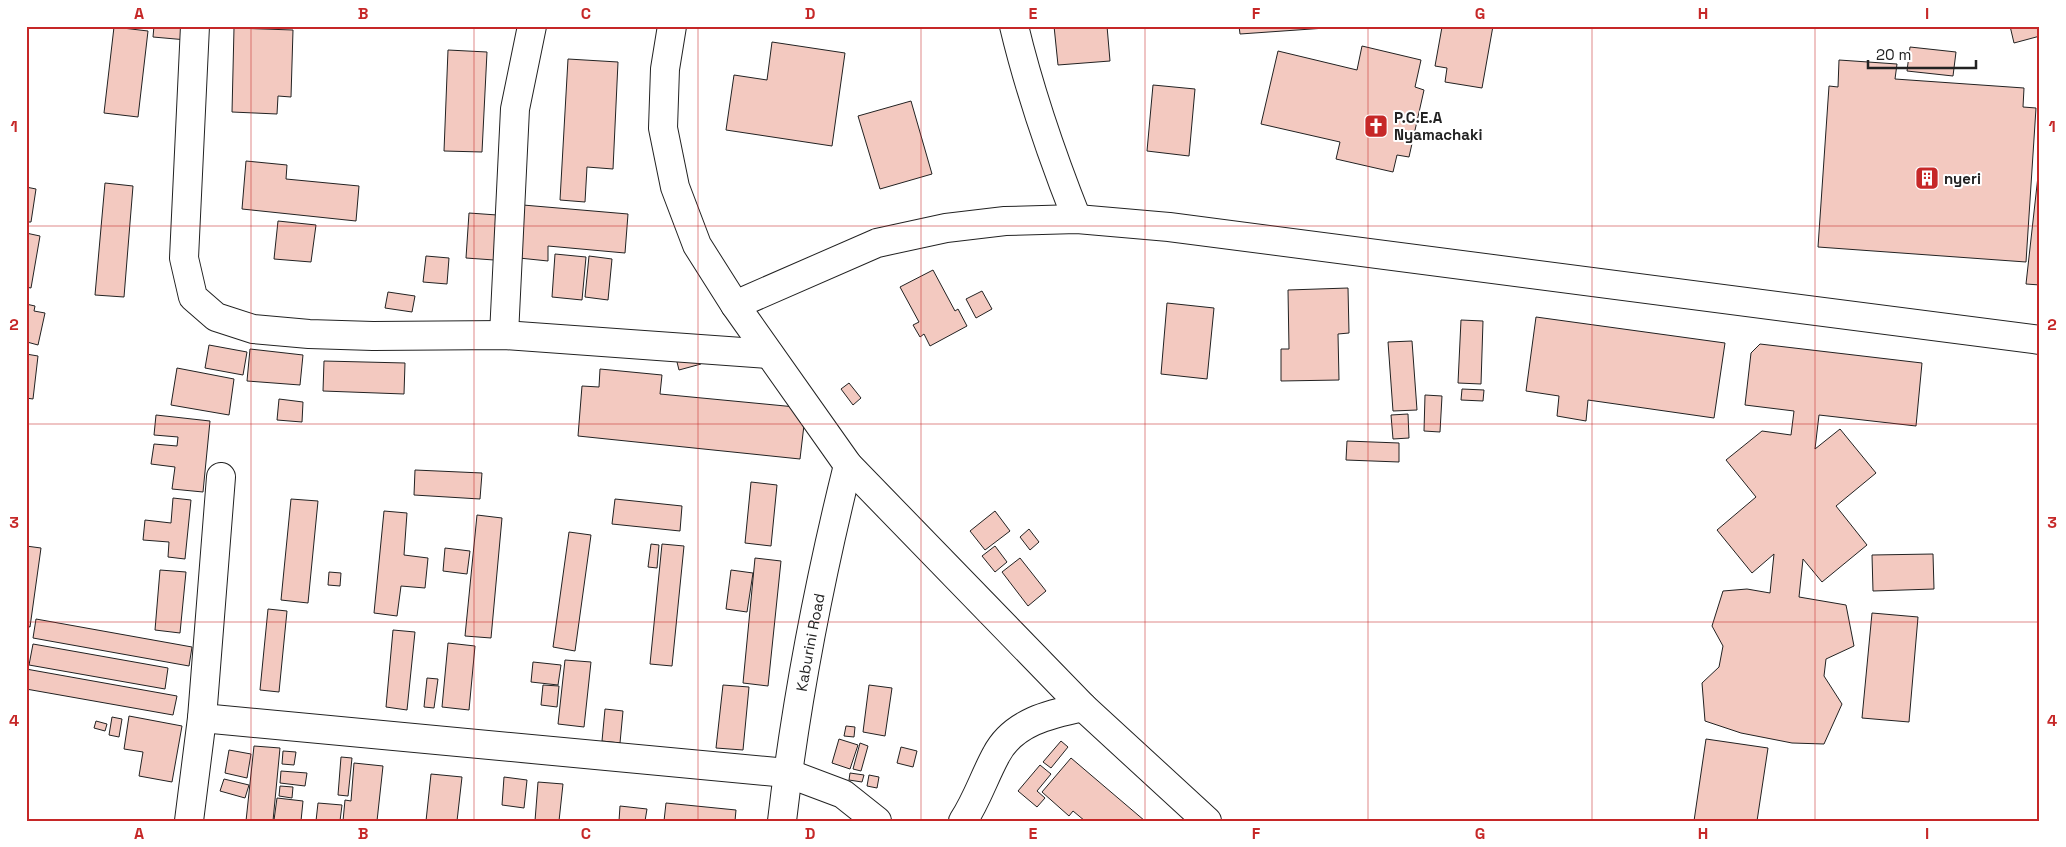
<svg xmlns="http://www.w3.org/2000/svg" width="2066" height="847" font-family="'Space Grotesk',sans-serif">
<rect width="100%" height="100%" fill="#fff"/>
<g fill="#f3c9c0" stroke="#222">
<path d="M154 26H188L187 40 153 37Z"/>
<path d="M1054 26H1107L1110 61 1058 65Z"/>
<path d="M1239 26H1340V27L1240 34Z"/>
<path d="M1437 26H1493L1482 88 1445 82 1447 68 1435 66 1442 27Z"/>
<path d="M2010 26H2040V36L2014 43Z"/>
<path d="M114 27 148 31 138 117 104 113Z"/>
<path d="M234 28 293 30 291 97 278 96 277 114 232 112Z"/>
<path d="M772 42 845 53 832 146 726 130 734 75 767 80Z"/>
<path d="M1362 46 1421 60 1415 87 1424 90 1409 157 1397 155 1393 172 1336 159 1340 142 1261 124 1278 51 1357 70Z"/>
<path d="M1910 47 1956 52 1953 76 1907 71Z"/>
<path d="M448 50 487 52 482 152 444 151Z"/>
<path d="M568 59 618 62 613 169 587 167 585 202 560 200Z"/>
<path d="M1839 60 1897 64 1895 79 2024 88 2023 107 2036 108 2026 262 1818 247 1829 86 1838 87Z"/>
<path d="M1153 85 1195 89 1189 156 1147 151Z"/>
<path d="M911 101 932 174 880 189 858 116Z"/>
<path d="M2040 158V285L2026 284Z"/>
<path d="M246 161 287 165 286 179 359 186 356 221 242 209Z"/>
<path d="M105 183 133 186 124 297 95 295Z"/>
<path d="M26 187 36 189 31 222H26Z"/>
<path d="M523 205 628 214 625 253 548 246V261L519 258Z"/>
<path d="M469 213 497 215 494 260 466 258Z"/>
<path d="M278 221 316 225 311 262 274 259Z"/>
<path d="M26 233 40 236 31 288 26 287Z"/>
<path d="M555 254 586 257 582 300 552 297Z"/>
<path d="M426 256 449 258 447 284 423 282Z"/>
<path d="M589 256 612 259 608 300 585 297Z"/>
<path d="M933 270 955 311 958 309 967 326 930 346 924 334 920 337 913 325 919 322 900 287Z"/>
<path d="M1348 288 1349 333 1338 334 1339 380 1281 381V349H1289L1288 290Z"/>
<path d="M982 291 992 309 976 318 966 299Z"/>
<path d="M388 292 415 296 412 312 385 308Z"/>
<path d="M1167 303 1214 308 1207 379 1161 374Z"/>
<path d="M26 304 35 306 34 311 45 313 38 345 27 342 26 345Z"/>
<path d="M1536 317 1725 343 1714 418 1588 400 1586 421 1557 416 1559 396 1526 391Z"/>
<path d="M1461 320 1483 321 1481 384 1458 383Z"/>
<path d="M1412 341 1417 410 1393 411 1388 342Z"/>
<path d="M1760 344 1922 363 1916 426 1819 415 1815 449 1840 429 1876 473 1836 506 1867 545 1822 582 1803 559 1799 597 1846 605 1854 646 1826 659 1824 676 1842 704 1824 744 1792 743 1741 733 1705 721 1702 683 1719 667 1723 646 1712 626 1723 591 1747 589 1770 593 1774 554 1752 573 1717 530 1756 497 1726 460 1762 431 1791 435 1794 411 1745 405 1751 353Z"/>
<path d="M209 345 247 352 243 375 205 368Z"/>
<path d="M250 349 303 355 300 385 247 381Z"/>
<path d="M697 352 701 364 679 370 676 358Z"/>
<path d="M26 354 38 356 33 399 26 398Z"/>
<path d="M324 361 405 363 404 394 323 391Z"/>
<path d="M177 368 234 379 229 415 171 405Z"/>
<path d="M600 369 662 375 660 394 806 408 800 459 578 436 582 386 599 387Z"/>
<path d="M849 383 861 398 853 405 841 389Z"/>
<path d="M1462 389 1484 390 1483 401 1461 400Z"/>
<path d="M1425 395 1442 396 1440 432 1424 431Z"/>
<path d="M279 399 303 402 302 422 277 420Z"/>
<path d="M1408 414 1409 438 1393 439 1391 415Z"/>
<path d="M156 415 210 421 203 492 172 489 175 467 151 464 154 444 177 446 178 437 154 435Z"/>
<path d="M1347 441 1399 443V462L1346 460Z"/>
<path d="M415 470 482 473 480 499 414 495Z"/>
<path d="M751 482 777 485 771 546 745 543Z"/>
<path d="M173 498 191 500 185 559 168 557 169 542 143 540 145 520 171 523Z"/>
<path d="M291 499 318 501 308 603 281 600Z"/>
<path d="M615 499 682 506 680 531 612 524Z"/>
<path d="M384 511 407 513 404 555 428 558 425 588 401 586 397 616 374 613Z"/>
<path d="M995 511 1010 531 985 550 970 531Z"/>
<path d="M477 515 502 518 491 638 465 636Z"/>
<path d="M1029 529 1039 542 1030 550 1020 537Z"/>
<path d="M569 532 591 535 575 651 553 647Z"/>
<path d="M651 544 659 545 657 568 648 567Z"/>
<path d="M662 544 684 546 672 666 650 664Z"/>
<path d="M26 546 41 548 30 627 26 626Z"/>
<path d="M995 546 1007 562 995 572 982 556Z"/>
<path d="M445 548 470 551 467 574 443 571Z"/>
<path d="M1933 554 1934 589 1873 591 1872 555Z"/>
<path d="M755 558 781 561 768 686 743 683Z"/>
<path d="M1020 558 1046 591 1028 606 1002 572Z"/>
<path d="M160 570 186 572 180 633 155 630Z"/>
<path d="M731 570 753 573 747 612 726 609Z"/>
<path d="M329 572 341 573 340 586 328 585Z"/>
<path d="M268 609 287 611 279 692 260 690Z"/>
<path d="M1872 613 1918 617 1909 722 1862 718Z"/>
<path d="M36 619 192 647 189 666 33 638Z"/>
<path d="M393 630 415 632 407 710 386 707Z"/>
<path d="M448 643 475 646 469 710 442 707Z"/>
<path d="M33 644 168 668 165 689 29 665Z"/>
<path d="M565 660 591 662 584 727 558 724Z"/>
<path d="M533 662 561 665 558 685 531 682Z"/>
<path d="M26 669 177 696 173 715 26 689Z"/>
<path d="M427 678 438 679 434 708 424 707Z"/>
<path d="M543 685 559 686 557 707 541 705Z"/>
<path d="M723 685 749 687 743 750 716 748Z"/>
<path d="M869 685 892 688 885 736 863 732Z"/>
<path d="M605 709 623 711 620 743 602 741Z"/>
<path d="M129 716 182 726 172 782 139 776 143 752 124 749Z"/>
<path d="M112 717 122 719 119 737 109 735Z"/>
<path d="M96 721 107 724 105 731 94 728Z"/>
<path d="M846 726 855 727 854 737 844 736Z"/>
<path d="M839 739 858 745 850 769 832 763Z"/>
<path d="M1706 739 1768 748 1757 821H1694Z"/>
<path d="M1061 741 1068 747 1051 768 1043 762Z"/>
<path d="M860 743 868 746 861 771 853 769Z"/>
<path d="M254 746 280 748 273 821H246Z"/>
<path d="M901 747 917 751 913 767 897 763Z"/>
<path d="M229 750 251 754 247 778 225 773Z"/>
<path d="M283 751 296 752 294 765 282 764Z"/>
<path d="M341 757 352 758 348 796 338 795Z"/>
<path d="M1071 758 1145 821H1085L1073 811 1069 816 1042 792Z"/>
<path d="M354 763 383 766 377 821H343L345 800 351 801Z"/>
<path d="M1040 765 1051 774 1037 791 1045 798 1037 807 1018 791Z"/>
<path d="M281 771 307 773 305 786 280 783Z"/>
<path d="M850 773 864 775 862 782 849 780Z"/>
<path d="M431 774 462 777 457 821H426Z"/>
<path d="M869 775 879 777 877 788 867 786Z"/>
<path d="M504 777 527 780 524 808 502 805Z"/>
<path d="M224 779 249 785 245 798 220 791Z"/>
<path d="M538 782 563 784 559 821H535Z"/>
<path d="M280 786 293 787 292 798 279 796Z"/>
<path d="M277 798 303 801 301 821 274 820Z"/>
<path d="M318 803 342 805 340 821H316Z"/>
<path d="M666 803 736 810 735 821H664Z"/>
<path d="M620 806 647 809 645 821H619Z"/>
</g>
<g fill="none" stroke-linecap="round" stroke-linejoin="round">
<g stroke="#222" stroke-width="30">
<g id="street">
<path d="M195 26 184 258 193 297 216 317 253 329 309 334 373 336 504 335 769 354"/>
<path d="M672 26 665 69 663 128 675 187 697 245 735 305 848 465 1083 707 1207 821"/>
<path d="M1014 26C1030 93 1052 156 1077 219"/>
<path d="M735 305 877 243 946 228 1005 221 1077 219 1169 227 2040 340"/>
<path d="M504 335 515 109 532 26"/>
<path d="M202 718 787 773 843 794 877 821"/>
<path d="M189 821 202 718 221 477"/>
<path id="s1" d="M782 821C796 701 819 582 848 465"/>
<path d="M963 821C977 800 984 777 996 755 1013 722 1050 714 1083 707"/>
</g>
</g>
<use href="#street" stroke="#fff" stroke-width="28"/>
</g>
<path fill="none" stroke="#c62828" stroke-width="1" stroke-opacity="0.55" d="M251 26V821M474 26V821M698 26V821M921 26V821M1145 26V821M1368 26V821M1592 26V821M1815 26V821M26 226H2040M26 424H2040M26 622H2040"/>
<defs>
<g id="church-square" transform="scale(1.25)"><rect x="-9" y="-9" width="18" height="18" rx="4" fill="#c62828" stroke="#fff"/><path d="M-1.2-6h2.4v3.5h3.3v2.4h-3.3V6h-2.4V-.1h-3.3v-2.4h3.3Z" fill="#fff"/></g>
<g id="building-square" transform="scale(1.25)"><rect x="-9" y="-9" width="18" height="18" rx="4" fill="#c62828" stroke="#fff"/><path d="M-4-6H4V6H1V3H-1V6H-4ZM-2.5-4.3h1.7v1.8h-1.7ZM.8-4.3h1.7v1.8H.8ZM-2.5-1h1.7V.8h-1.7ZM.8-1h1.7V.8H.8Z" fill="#fff"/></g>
</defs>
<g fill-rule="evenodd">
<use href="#church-square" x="1376" y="126"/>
<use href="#building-square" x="1927" y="178"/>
</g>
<g text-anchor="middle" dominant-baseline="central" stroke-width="4" stroke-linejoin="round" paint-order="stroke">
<g font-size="15" font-weight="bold" fill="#222" stroke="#fff" text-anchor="start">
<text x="1394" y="117">P.C.E.A<tspan x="1394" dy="17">Nyamachaki</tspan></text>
<text x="1944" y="178">nyeri</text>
</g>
<g font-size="15" fill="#222" stroke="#fff">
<text stroke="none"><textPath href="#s1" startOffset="181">Kaburini Road</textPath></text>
</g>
</g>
<rect width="2066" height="847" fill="none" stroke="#ffffff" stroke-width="55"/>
<path d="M1868 60v8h108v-8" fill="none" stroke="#222222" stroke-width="2.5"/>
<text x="1876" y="60" font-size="15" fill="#222222" stroke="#ffffff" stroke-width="4" paint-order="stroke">20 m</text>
<rect x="28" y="28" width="2010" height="792" fill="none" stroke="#c62828" stroke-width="2"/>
<g font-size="16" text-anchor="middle" font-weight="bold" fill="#c62828">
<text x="139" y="19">A</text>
<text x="363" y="19">B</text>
<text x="586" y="19">C</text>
<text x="810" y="19">D</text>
<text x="1033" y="19">E</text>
<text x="1256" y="19">F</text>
<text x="1480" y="19">G</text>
<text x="1703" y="19">H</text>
<text x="1927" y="19">I</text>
<text x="14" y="132">1</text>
<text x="2052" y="132">1</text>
<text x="14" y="330">2</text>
<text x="2052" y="330">2</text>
<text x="14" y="528">3</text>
<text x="2052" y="528">3</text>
<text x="14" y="726">4</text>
<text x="2052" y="726">4</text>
<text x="139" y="839">A</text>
<text x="363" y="839">B</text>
<text x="586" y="839">C</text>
<text x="810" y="839">D</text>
<text x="1033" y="839">E</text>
<text x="1256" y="839">F</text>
<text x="1480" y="839">G</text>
<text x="1703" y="839">H</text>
<text x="1927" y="839">I</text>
</g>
</svg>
